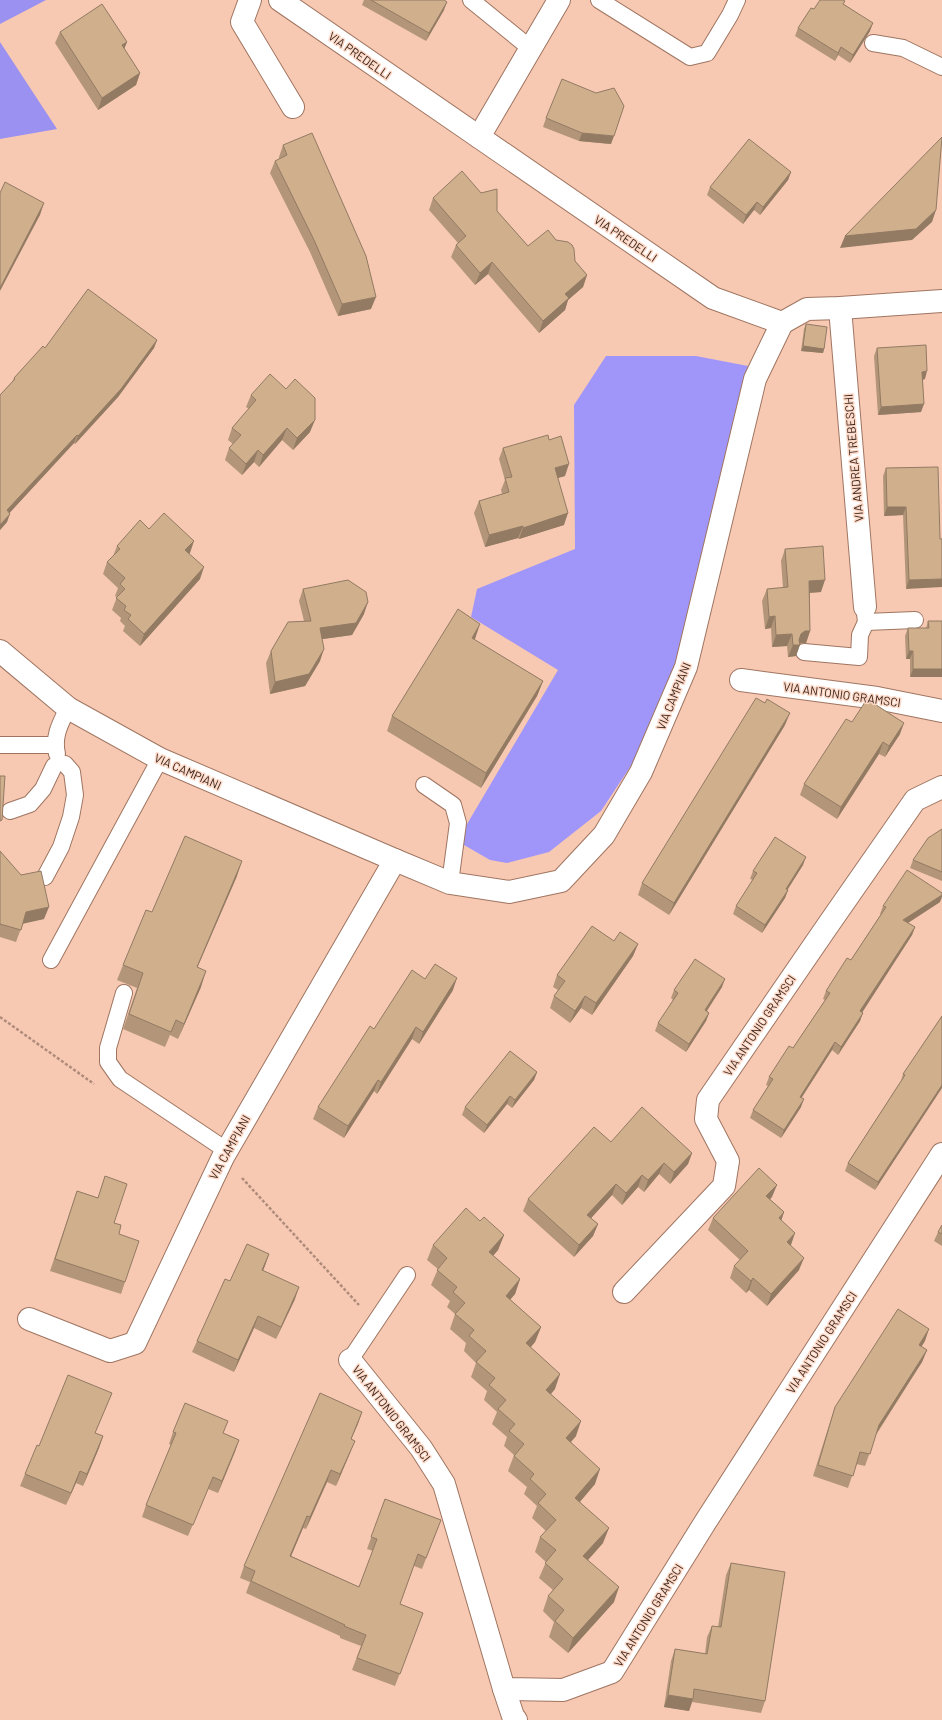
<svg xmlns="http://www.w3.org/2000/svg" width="942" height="1720" font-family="Barlow,sans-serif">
<rect width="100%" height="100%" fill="#f7c9b3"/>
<path fill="#a096fa" d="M606 356H696L748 366 680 650 648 740 601 811 549 852 507 863 490 860 457 841 558 670 471 617 477 589 575 549 574 405Z"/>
<g fill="#9b91f0">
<path d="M0 0H46L0 24Z"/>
<path d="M0 42 57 129 0 139Z"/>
</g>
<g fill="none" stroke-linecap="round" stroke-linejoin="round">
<g stroke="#9f7561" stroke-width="18">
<g id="service">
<path d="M471 0 530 48"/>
<path d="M599 0 690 57 707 53 730 15 737 0"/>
<path d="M873 43 903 48 942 67"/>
<path d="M865 613 866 622 915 620"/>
<path d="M804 652 859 657 860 635 866 622"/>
<path d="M0 745H55"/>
<path d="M57 754C53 736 60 724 68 708"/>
<path d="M424 785 453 805 458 823 450 883"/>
<path d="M10 811 30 804 43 789 54 766"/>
<path d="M45 877 61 847 71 817 75 795 72 772 65 764"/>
<path d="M51 960 160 759"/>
<path d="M124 993 108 1048V1062L120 1079 226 1150"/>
<path d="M350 1360 407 1275"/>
</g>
</g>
<g stroke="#9f7561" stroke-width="24">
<g id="minor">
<path d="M250 0 242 22 293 107"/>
<path d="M280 0 713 298 782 323"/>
<path d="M479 137 559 0"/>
<path d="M840 308 865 607"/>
<path d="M782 323 807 309 840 308 942 301"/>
<path d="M0 651 68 708 160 759 395 860 450 883 509 892 561 881 604 835 641 772 686 667 755 379 782 323"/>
<path d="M741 680 877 698 942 711"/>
<path d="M624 1292 724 1186 728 1161 706 1119 708 1100 826 928 915 800 942 787"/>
<path d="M29 1319 110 1351 135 1343 223 1157 395 860"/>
<path d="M350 1360 421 1448 444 1484 504 1689 563 1690 612 1672 706 1521 942 1154"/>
<path d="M504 1689 513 1716 516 1720"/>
</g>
</g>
<g stroke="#ae8b7a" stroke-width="2.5" stroke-dasharray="3 2" stroke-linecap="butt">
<path d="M0 1017 94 1084"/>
<path d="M242 1178 359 1305"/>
</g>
<use href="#service" stroke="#fff" stroke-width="16"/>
<use href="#minor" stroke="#fff" stroke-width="22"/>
</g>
<g fill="#b39679">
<path d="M364 0H444V10L426 41 362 5Z"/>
<path d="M844 4 870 31 850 63 838 55 835 61 795 36 798 28 814 9Z"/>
<path d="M60 32 127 42 124 49 140 73 136 85 98 110 55 43Z"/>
<path d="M546 118 611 144 579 141 543 127Z"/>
<path d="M283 145 371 309 338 316 310 252 270 173 275 161 279 159V157Z"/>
<path d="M791 172 788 180 760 215 754 210 743 224 707 195 710 187Z"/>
<path d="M433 198 497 211 528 246 575 261 587 275 583 287 568 300 565 310 539 333 488 274 475 285 451 257 456 245 458 243 429 210Z"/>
<path d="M806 324 824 349 823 353 801 351 804 329Z"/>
<path d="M157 340 154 348 118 397 75 444 74 443 9 513 7 522 0 530V395L12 382 14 378 45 348Z"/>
<path d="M877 348 925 379 923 380 921 412 878 415 874 356Z"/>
<path d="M251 395 310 432 293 450 282 440 259 467 254 462 242 475 225 460 229 448 233 444 228 440 232 428 249 409 246 407Z"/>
<path d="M549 440 565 476 558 478 564 525 519 539 518 538 485 547 474 513 479 501 502 494 501 490 505 480 499 459 503 448Z"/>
<path d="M886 468 940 539 906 589 903 515 884 516 883 476Z"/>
<path d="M149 529 190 553H189L200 579 140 646 123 631 125 626 120 621 121 618 112 610 117 597 115 596 118 588 103 574 107 562 113 556 117 546Z"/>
<path d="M785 549 821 592 810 593V631L806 643 800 644 796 656 788 657 787 646 772 647 771 628 765 629 762 601 767 589 783 588 781 561Z"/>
<path d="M303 589 364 614 352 635 322 639 320 661 305 686 270 694 266 663 271 651 304 621 299 601Z"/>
<path d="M928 621H942L910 677V659H906L905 636 908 628H926Z"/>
<path d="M475 639 474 640 543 681 537 696 481 788 387 731 392 716Z"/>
<path d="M852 722 900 734 885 757 879 754 837 819 800 795 804 784Z"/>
<path d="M785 725 669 915 638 895 642 883Z"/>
<path d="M942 829V881L910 868 913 860Z"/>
<path d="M0 851 44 919 23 923 16 942 0 937Z"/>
<path d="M803 865 787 889 788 890 785 898 762 933 733 914 736 906 753 880 750 879 753 871Z"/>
<path d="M237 876 197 968 201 987 178 1039 170 1035 165 1047 123 1029 137 988 117 980 123 965 152 912Z"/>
<path d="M940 902 908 923 915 927 912 935 862 1013 860 1021 838 1055 832 1050 801 1098V1107L781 1138 750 1118 753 1110 768 1086 766 1085 769 1077 793 1048 825 1000 823 999 826 991 851 960 881 914H880L883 906Z"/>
<path d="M614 941 638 944 633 956 592 1015 581 1008 570 1023 550 1008 554 996 558 990 553 987 557 975Z"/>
<path d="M425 979 453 990 419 1044 412 1039 377 1094 374 1091 344 1138 313 1119 318 1107 374 1029Z"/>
<path d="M722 987 707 1011 709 1013 706 1021 686 1052 655 1031 658 1023 673 1000 671 998 674 990Z"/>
<path d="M942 1016 875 1190 845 1171 848 1163 901 1081 903 1074Z"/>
<path d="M537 1072 534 1080 512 1108 507 1104 484 1133 462 1115 465 1107Z"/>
<path d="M611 1142 692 1153 688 1164 670 1184 659 1174 644 1192 638 1187 622 1205 612 1195 591 1218 598 1224 593 1236 574 1257 523 1211 528 1199Z"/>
<path d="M105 1176 114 1223 119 1234 125 1282 121 1294 50 1271 77 1191 98 1198Z"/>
<path d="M772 1197 770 1199 784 1212 781 1221 791 1245 790 1246 799 1270 767 1306 749 1290 746 1293 730 1278 734 1266 740 1260 708 1230 713 1218Z"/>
<path d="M480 1221 504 1235 498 1250 493 1256 520 1279 515 1294 510 1300 541 1327 535 1342 531 1347 555 1389 551 1394 576 1436 571 1442 595 1484 580 1502 603 1543 588 1560 614 1602 568 1653 549 1637 554 1622 543 1611 548 1596 553 1590 539 1578 546 1562 535 1552 540 1537 546 1531 532 1518 537 1506 524 1494 527 1487 508 1471 514 1455 504 1446 507 1437 492 1424 497 1412 484 1400 487 1391 471 1377 476 1363 464 1351 466 1343 450 1329 455 1314 447 1307 450 1301 431 1285 438 1269 427 1260 433 1245Z"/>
<path d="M942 1225V1246L934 1241 938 1232Z"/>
<path d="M269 1254 263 1270 295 1299 276 1339 254 1328 234 1372 192 1352 197 1341 230 1281Z"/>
<path d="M925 1341 921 1346 927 1350 922 1362 876 1435 865 1466 856 1464 848 1488 813 1476 831 1419 835 1407Z"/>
<path d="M112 1393 95 1433 103 1436 99 1448 83 1486 76 1483 66 1505 20 1486 25 1474 39 1446Z"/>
<path d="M362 1412 351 1439 350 1453 336 1486 327 1482 306 1529 303 1528 291 1556 359 1587 373 1551 367 1549 385 1499 441 1520 422 1569 414 1566 400 1604 423 1613 395 1686 352 1670 361 1646 340 1638V1636L246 1593 250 1582 240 1578 244 1566Z"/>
<path d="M173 1432 223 1433 239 1440 218 1493 208 1489 188 1536 142 1517 146 1505 171 1445 169 1444Z"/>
<path d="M731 1563 765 1701 761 1713 692 1702 689 1711 664 1707 671 1661 675 1649 705 1654 707 1637 712 1626 718 1627 726 1575Z"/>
</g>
<g fill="#927a63">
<path d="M447 2 444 10 426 41 429 33Z"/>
<path d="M873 23 870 31 850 63 853 55Z"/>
<path d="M127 42 122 54V45Z"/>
<path d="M841 47 838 55 835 61 838 53Z"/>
<path d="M140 73 136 85 98 110 102 98Z"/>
<path d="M582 133 614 136 611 144 579 141Z"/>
<path d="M791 172 788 180 760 215 763 207Z"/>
<path d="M757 202 754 210 743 224 746 215Z"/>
<path d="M44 203 40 215 0 291V288Z"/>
<path d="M936 210 932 222 912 240 840 248 845 236Z"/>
<path d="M492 262 488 274 475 285 480 273Z"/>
<path d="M587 275 583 287 568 300 565 310 539 333 543 321 565 294Z"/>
<path d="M376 297 371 309 338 316 342 304Z"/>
<path d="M157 340 154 348 118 397 75 444 78 436Z"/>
<path d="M803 346 824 349 823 353 801 351Z"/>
<path d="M927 371 925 379 919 380 922 372Z"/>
<path d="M924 404 921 412 878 415 881 407Z"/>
<path d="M315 420 310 432 293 450 297 438Z"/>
<path d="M287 428 282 440 259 467 263 455Z"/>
<path d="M77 435 74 443 4 519 7 510Z"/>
<path d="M258 450 254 462 242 475 246 464Z"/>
<path d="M569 464 565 476 550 480 555 468Z"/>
<path d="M887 507H906L903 515 884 516Z"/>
<path d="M568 513 564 525 519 539 523 528Z"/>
<path d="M10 514 7 522 0 530V525Z"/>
<path d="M523 526 518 538 485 547 489 535Z"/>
<path d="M194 541 190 553 181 562 185 550Z"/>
<path d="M204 567 200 579 140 646 144 634Z"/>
<path d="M942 579V587L906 589 909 580Z"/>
<path d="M825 580 821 592 805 593 809 581Z"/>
<path d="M368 602 364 614 352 635 316 640 320 628Z"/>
<path d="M775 616 771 628 765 629 769 617Z"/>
<path d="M480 624 475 639 466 653 472 638Z"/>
<path d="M805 631H810L806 643H800L799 645H800L796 656 788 657 793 645 801 634Z"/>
<path d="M792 634 787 646 772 647 776 635Z"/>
<path d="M324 649 320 661 305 686 270 694 275 682Z"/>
<path d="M909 651H913L910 659H906Z"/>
<path d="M913 669H942V677H910Z"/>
<path d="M543 681 537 696 481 788 486 773Z"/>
<path d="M790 713 785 725 669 915 674 903Z"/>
<path d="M904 723 900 734 885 757 889 746Z"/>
<path d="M883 742 879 754 837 819 841 807Z"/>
<path d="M806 857 803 865 783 897 786 889Z"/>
<path d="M242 861 237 876 191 982 197 967Z"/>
<path d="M788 890 785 898 762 933 765 925Z"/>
<path d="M942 895V897L940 902 900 928 903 920Z"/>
<path d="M49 907 44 919 22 924 26 912Z"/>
<path d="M915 927 912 935 857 1020 860 1011Z"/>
<path d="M638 944 633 956 592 1015 596 1003Z"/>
<path d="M206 971 201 987 178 1039 184 1024Z"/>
<path d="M457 978 453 990 419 1044 423 1032Z"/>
<path d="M725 979 722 987 702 1018 705 1010Z"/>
<path d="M585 996 581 1008 570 1023 575 1011Z"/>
<path d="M709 1013 706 1021 686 1052 689 1044Z"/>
<path d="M863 1013 860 1021 838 1055 841 1047Z"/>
<path d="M416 1027 412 1039 377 1094 381 1082Z"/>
<path d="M835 1042 832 1050 797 1105 800 1097Z"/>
<path d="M537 1072 534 1080 512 1108 515 1100Z"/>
<path d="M378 1080 374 1091 344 1138 348 1126Z"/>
<path d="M942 1085V1088L875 1190 878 1182Z"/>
<path d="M510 1096 507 1104 484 1133 487 1125Z"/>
<path d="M804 1099 801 1107 781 1138 784 1130Z"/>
<path d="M692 1153 688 1164 670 1184 674 1172Z"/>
<path d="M664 1163 659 1174 644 1192 648 1180Z"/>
<path d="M642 1175 638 1187 622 1205 626 1193Z"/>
<path d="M616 1184 612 1195 583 1227 587 1215Z"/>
<path d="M777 1185 772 1197 762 1208 766 1196Z"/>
<path d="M784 1212 780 1224 779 1218Z"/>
<path d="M598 1224 593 1236 574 1257 579 1245Z"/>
<path d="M795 1233 791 1245 782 1254 787 1242Z"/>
<path d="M504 1235 498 1250 483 1267 489 1252Z"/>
<path d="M269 1254 265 1266 258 1282 262 1270Z"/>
<path d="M804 1258 799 1270 767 1306 771 1294Z"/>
<path d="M753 1278 749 1290 746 1293 751 1281Z"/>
<path d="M520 1279 515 1294 500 1311 506 1296Z"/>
<path d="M299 1287 295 1299 276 1339 281 1327Z"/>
<path d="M258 1316 254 1328 234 1372 238 1360Z"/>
<path d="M541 1327 535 1342 521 1358 526 1343Z"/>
<path d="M929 1329 925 1341 915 1357 919 1345Z"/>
<path d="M927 1350 922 1362 874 1437 879 1425Z"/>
<path d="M560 1374 555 1389 541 1405 546 1390Z"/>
<path d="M362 1412 358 1424 346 1451 351 1439Z"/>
<path d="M581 1421 576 1436 561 1453 566 1438Z"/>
<path d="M103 1436 99 1448 83 1486 87 1474Z"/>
<path d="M239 1440 235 1452 218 1493 222 1481Z"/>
<path d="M355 1441 350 1453 336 1486 340 1474Z"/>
<path d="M600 1469 595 1484 570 1513 575 1498Z"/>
<path d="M331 1470 327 1482 306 1529 310 1517Z"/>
<path d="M80 1471 76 1483 66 1505 71 1493Z"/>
<path d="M307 1516 303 1528 286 1568 290 1556Z"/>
<path d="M609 1528 603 1543 578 1571 583 1556Z"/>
<path d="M619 1587 614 1602 568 1653 573 1638Z"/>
<path d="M668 1695 693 1699 689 1711 664 1707Z"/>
</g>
<g fill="#d0af8d" stroke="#927a63">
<path d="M371 0H444L447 2 429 33Z"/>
<path d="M820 0H843L845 1 843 4 873 23 853 55 841 47 838 53 798 28 811 8 814 9Z"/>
<path d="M102 4 127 42 122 45 140 73 102 98 60 32Z"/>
<path d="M562 79 596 93 614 88 624 106 614 136 582 133 546 118Z"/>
<path d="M312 133 366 256 376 297 342 304 314 240 275 161 287 155 283 145Z"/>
<path d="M942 137 936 210 916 229 845 236Z"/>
<path d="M749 139 791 172 763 207 757 202 746 215 710 187Z"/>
<path d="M462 171 481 193 497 189V211L528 246 548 230 556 240 568 242 572 245 574 249 575 261 587 275 565 294 569 298 543 321 492 262 480 273 456 245 466 236 433 198Z"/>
<path d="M5 182 44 203 0 288V193Z"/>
<path d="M88 289 157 340 121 389 78 436 77 435 7 510 10 514 0 525V395L15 379 14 378 43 346 45 348Z"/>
<path d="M806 324 827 327 824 349 803 346Z"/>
<path d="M926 345 927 371 922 372 924 404 881 407 877 348Z"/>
<path d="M270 374 286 389 295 379 315 398V420L297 438 287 428 263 455 258 450 246 464 229 448 241 435 232 428 256 400 251 395Z"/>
<path d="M548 435 549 440 561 436 569 464 555 468 568 513 523 528V526L489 535 479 501 509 492 505 478 512 477 503 448Z"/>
<path d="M938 467 940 539H942V579L909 580 906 507H887L886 468Z"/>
<path d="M164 513 194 541 185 550 204 567 144 634 128 619 131 615 124 610 126 606 116 598 125 589 120 584 125 578 107 562 120 549 117 546 140 520 149 529Z"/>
<path d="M823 546 825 580 809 581 810 631H805L801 634 799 640 800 645H793L792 634 776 635 775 616 769 617 767 589 788 587 785 549Z"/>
<path d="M348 580 366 592 368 602 356 623 320 628 324 649 309 674 275 682 271 651 288 622 311 621 303 589Z"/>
<path d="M458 609 480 624 472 638 543 681 486 773 392 716Z"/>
<path d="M928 621H942V669H913V651H909L908 628H929Z"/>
<path d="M756 698 765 703 767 699 790 713 674 903 642 883Z"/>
<path d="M867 699 904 723 889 746 883 742 841 807 804 784 846 719 852 722Z"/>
<path d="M0 776H5L2 820 0 821Z"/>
<path d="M942 829V872L913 860 928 838Z"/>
<path d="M185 836 242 861 197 967 206 971 184 1024 176 1020 171 1032 129 1014 143 973 123 965 146 910 152 912Z"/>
<path d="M775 837 806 857 786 889 788 890 765 925 736 906 757 873 753 871Z"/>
<path d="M0 851 21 875 41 871 49 907 26 912 21 930 0 924Z"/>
<path d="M907 870 942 893V895L903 920 915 927 860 1011 863 1013 841 1047 835 1042 800 1097 804 1099 784 1130 753 1110 773 1079 769 1077 789 1046 793 1048 830 993 826 991 847 958 851 960 886 907 883 906Z"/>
<path d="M592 926 614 941 620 932 638 944 596 1003 585 996 575 1011 554 996 565 981 557 975Z"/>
<path d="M695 959 725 979 705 1010 709 1013 689 1044 658 1023 678 993 674 990Z"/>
<path d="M435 964 457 978 423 1032 416 1027 381 1082 378 1080 348 1126 318 1107 370 1026 374 1029 412 970 425 979Z"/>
<path d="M942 1016V1085L878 1182 848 1163 905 1075 903 1074Z"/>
<path d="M510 1051 537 1072 515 1100 510 1096 487 1125 465 1107Z"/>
<path d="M642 1107 692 1153 674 1172 664 1163 648 1180 642 1175 626 1193 616 1184 587 1215 598 1224 579 1245 528 1199 594 1127 611 1142Z"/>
<path d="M759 1168 777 1185 766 1196 784 1212 779 1218 795 1233 787 1242 804 1258 771 1294 753 1278 751 1281 734 1266 748 1251 713 1218Z"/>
<path d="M105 1176 127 1184 114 1223 121 1225 119 1234 139 1241 125 1282 55 1259 77 1191 98 1198Z"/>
<path d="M466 1208 480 1221 484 1217 504 1235 489 1252 520 1279 506 1296 541 1327 526 1343 560 1374 546 1390 581 1421 566 1438 600 1469 575 1498 609 1528 583 1556 619 1587 573 1638 555 1621 564 1610 548 1596 563 1579 545 1563 556 1550 540 1537 556 1520 538 1503 546 1494 530 1479 534 1474 514 1456 524 1444 509 1431 515 1424 498 1409 506 1400 489 1385 495 1378 476 1362 486 1351 469 1336 474 1330 455 1314 465 1303 453 1292 457 1287 437 1270 447 1258 433 1245Z"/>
<path d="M942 1225V1234L938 1232Z"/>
<path d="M247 1244 269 1254 262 1270 299 1287 281 1327 258 1316 238 1360 197 1341 225 1279 230 1281Z"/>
<path d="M898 1309 929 1329 919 1345 927 1350 879 1425 870 1454 860 1452 853 1476 818 1465 835 1407Z"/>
<path d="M68 1375 112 1393 95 1433 103 1436 87 1474 80 1471 71 1493 25 1474 37 1445 39 1446Z"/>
<path d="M320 1393 362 1412 351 1439 355 1441 340 1474 331 1470 310 1517 307 1516 290 1556 359 1587 377 1539 371 1537 385 1499 441 1520 426 1558 418 1554 400 1604 423 1613 400 1674 357 1658 366 1635 344 1626 345 1625 251 1581 255 1571 244 1566Z"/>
<path d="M185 1403 228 1421 223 1433 239 1440 222 1481 213 1477 193 1525 146 1505 176 1433 173 1432Z"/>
<path d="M731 1563 785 1572 765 1701 694 1689 693 1699 668 1695 675 1649 707 1654 712 1626 721 1627Z"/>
</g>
<g text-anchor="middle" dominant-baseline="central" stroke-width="3" stroke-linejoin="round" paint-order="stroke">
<g font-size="12" fill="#37251d" stroke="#fed9c7">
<text transform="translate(360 55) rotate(35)">VIA PREDELLI</text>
<text transform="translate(626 238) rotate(34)">VIA PREDELLI</text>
<text transform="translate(853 458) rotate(-95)">VIA ANDREA TREBESCHI</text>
<text transform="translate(842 694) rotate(8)">VIA ANTONIO GRAMSCI</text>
<text transform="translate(673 696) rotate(-68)">VIA CAMPIANI</text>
<text transform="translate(188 771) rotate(24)">VIA CAMPIANI</text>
<text transform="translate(759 1025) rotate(-56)">VIA ANTONIO GRAMSCI</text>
<text transform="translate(229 1147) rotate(-61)">VIA CAMPIANI</text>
<text transform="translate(821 1342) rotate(-57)">VIA ANTONIO GRAMSCI</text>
<text transform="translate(392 1413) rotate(52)">VIA ANTONIO GRAMSCI</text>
<text transform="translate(648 1615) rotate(-58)">VIA ANTONIO GRAMSCI</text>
</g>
</g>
</svg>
